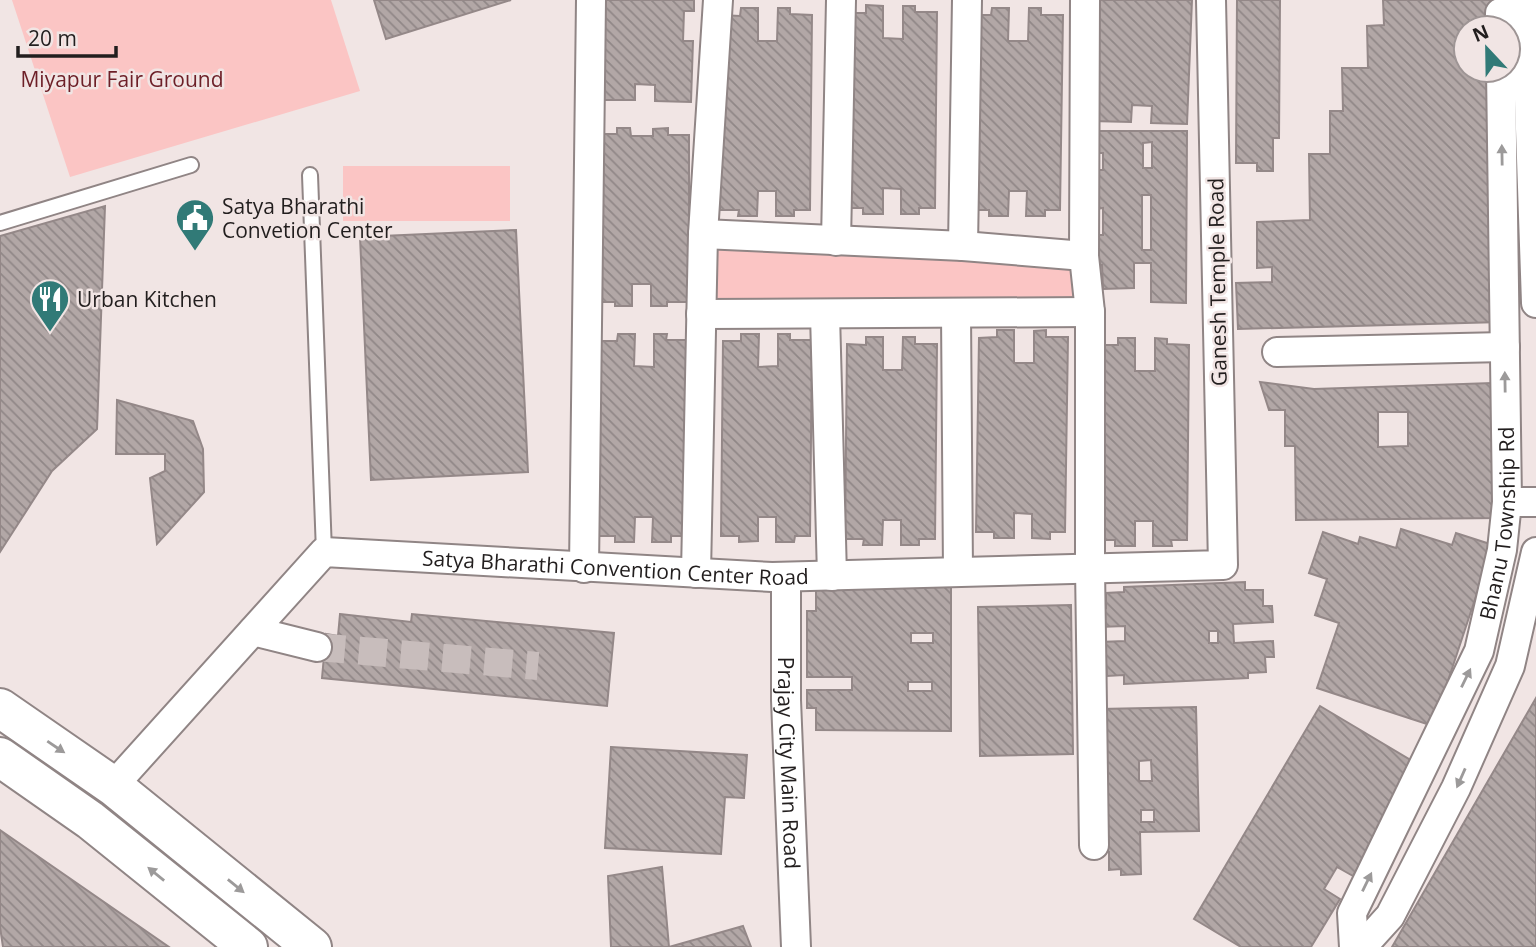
<svg xmlns="http://www.w3.org/2000/svg" width="1536" height="947" font-family="'Open Sans',sans-serif">
<defs>
<pattern id="building-back-hatch" width="6" height="6" patternUnits="userSpaceOnUse" patternTransform="scale(1.75)"><rect width="6" height="6" fill="#b2a7a6"/><path d="M-1 5l2 2M0 0l6 6M5-1l2 2" fill="none" stroke="#908787"/></pattern>
</defs>
<rect width="100%" height="100%" fill="#f1e5e4"/>
<g fill="#fbc5c4">
<path d="M12 0H331L360 91 70 177Z"/>
<rect x="343" y="166" width="167" height="55"/>
<path d="M703 234 1084 256 1090 312 701 314Z"/>
</g>
<g fill="url(#building-back-hatch)" stroke="#948888" stroke-width="2" fill-rule="evenodd">
<path d="M374 0H511L386 39Z"/>
<path d="M599 0H694V11H684L683 41H693L691 102 655 101V85L635 84V100H596Z"/>
<path d="M1095 0H1192L1187 124 1151 123 1152 106 1132 105 1131 122 1091 121Z"/>
<path d="M1237 0H1280L1279 138H1273V171H1257V163H1236Z"/>
<path d="M1383 0H1494L1495 28H1466V70H1496L1501 322 1238 329 1236 283 1272 282V267L1257 268V222L1310 220 1309 154H1330V111H1343L1342 68H1368L1367 26 1384 25Z"/>
<path d="M866 5 883 6V38L903 39V6H915V12H937L935 208H919V214H901V189L883 188V214H863V208H845L848 13H866Z"/>
<path d="M741 8H758V41H777L778 8H790V14L812 15 810 210H794V216H776V191H758L757 216H738L739 210H720L722 15 740 16Z"/>
<path d="M992 8H1009L1008 41H1028L1029 8H1041V15H1063L1060 210H1045V216H1026L1027 191H1009L1008 216H989V210H971L973 15H991Z"/>
<path d="M617 128H630L631 136H653V129L668 128V135H689V302H667V306H651V284H632V306H615V302H597V134H617Z"/>
<path d="M1096 131H1187L1186 303 1151 302V263H1134V288L1103 289 1102 265 1096 266V235H1103V208L1096 209V170H1103V153H1096ZM1152 142V168H1143V143ZM1142 195H1151V250H1142Z"/>
<path d="M105 206 97 429 52 471 0 552V236Z"/>
<path d="M516 230 528 472 371 480 360 237Z"/>
<path d="M997 330H1014V363H1034V331L1046 330V337H1068L1065 532H1050V539L1032 538V514L1014 513V538H994V532H976L979 338 997 337Z"/>
<path d="M618 334H635L634 366 654 367V334H667L666 340H688L686 536H671V542H652L653 517H635L634 542H615V536H597L599 341H617Z"/>
<path d="M741 334H759L758 367 778 366V334H790V340H812L810 536H795L794 542H776V517H758V541L739 542V536H721L723 341H741Z"/>
<path d="M866 337H883V370H902L903 337H915V344H937L935 539H919V545H901V520H883L882 545H863L864 539H845L847 344 866 345Z"/>
<path d="M1118 338H1135V371H1155V338L1167 339V344L1189 345 1187 540H1171L1172 546H1153V521H1135V546H1115V540H1097L1100 345H1118Z"/>
<path d="M1260 382 1314 389 1492 383 1499 518 1296 520 1295 446H1285V410H1269ZM1378 412H1408V446L1378 447Z"/>
<path d="M117 400 193 421 203 449 204 492 157 544 150 478 165 471V454H116Z"/>
<path d="M1401 529 1452 545 1456 533 1493 545 1433 726 1317 688 1339 623 1315 615 1327 579 1309 573 1323 532 1358 544 1360 537 1396 548Z"/>
<path d="M1245 582V590H1263V606H1272L1273 622 1233 624 1234 643 1273 641 1274 657H1265L1266 672 1248 673V678L1124 684V675L1107 676 1106 663 1101 664 1100 642 1125 641V626L1099 627V608H1106V593L1124 592V587ZM1209 631H1218V643H1209Z"/>
<path d="M816 587H951V731L816 730V708H807V690H852V677H807V611H816ZM911 633H933V643H911ZM908 682H932V691H908Z"/>
<path d="M1071 605 1073 754 980 756 978 607Z"/>
<path d="M340 614 411 622 412 614 614 633 607 706 322 678 326 634 338 636Z"/>
<path d="M1536 698V947H1392Z"/>
<path d="M1320 706 1419 765 1353 876 1337 867 1324 889 1340 899 1311 947H1241L1194 919Z"/>
<path d="M1196 707 1199 831 1140 832 1141 874 1121 875V869L1109 870V852H1103L1100 709ZM1151 760 1152 781H1139V761ZM1141 810H1154V822H1141Z"/>
<path d="M611 747 747 755 744 798 725 797 721 854 605 848Z"/>
<path d="M0 830 169 947H3L0 927Z"/>
<path d="M662 867 669 947H611L608 876Z"/>
<path d="M743 926 751 947H669Z"/>
</g>
<g fill="none" stroke-linecap="round" stroke-linejoin="round">
<path stroke="#c8bdbc" stroke-width="28" stroke-dasharray="28 14" stroke-linecap="butt" d="M317 647 538 666"/>
<g stroke="#908585" stroke-width="18">
<g id="lane">
<path d="M310 175 324 552"/>
<path d="M0 223 191 165"/>
</g>
</g>
<g stroke="#908585" stroke-width="32">
<g id="street">
<path d="M1085 0 1084 256 1090 312V568L1094 845"/>
<path d="M1534 0 1530 3 1526 12 1536 303"/>
<path d="M1500 28V13L1526 12"/>
<path d="M703 234 963 246 1084 256"/>
<path d="M836 241 841 0"/>
<path d="M963 246 967 0"/>
<path d="M956 313 958 572"/>
<path d="M701 314 1090 312"/>
<path d="M825 314 832 576"/>
<path d="M1277 352 1505 347"/>
<path d="M1507 502H1536"/>
<path d="M584 568 591 0"/>
<path d="M696 573 703 234 718 0"/>
<path id="s1" d="M786 577V700L796 947"/>
<path d="M253 631 317 647"/>
<path id="s2" d="M113 786 324 552 772 577 1223 565 1211 0"/>
<path id="s3" d="M1354 947 1352 913 1479 651 1502 550 1507 502 1501 70"/>
<path d="M1362 947 1390 916 1456 788 1510 666 1536 552"/>
</g>
</g>
<g stroke="#908585" stroke-width="42">
<g id="primary">
<path d="M0 708 113 786 312 947"/>
<path d="M0 757 90 820 248 947"/>
</g>
</g>
<use href="#lane" stroke="#fff" stroke-width="14"/>
<use href="#street" stroke="#fff" stroke-width="28"/>
<use href="#primary" stroke="#fff" stroke-width="38"/>
</g>
<defs><path id="oneway-solid" d="M-6-.8H1V-3.2L6.5 0L1 3.2V.8H-6Z" transform="scale(1.75)"/></defs>
<g fill="#9c9a9a">
<use href="#oneway-solid" transform="translate(1502 155) rotate(-91)"/>
<use href="#oneway-solid" transform="translate(1505 382) rotate(-91)"/>
<use href="#oneway-solid" transform="translate(1466 678) rotate(-64)"/>
<use href="#oneway-solid" transform="translate(56 747) rotate(34)"/>
<use href="#oneway-solid" transform="translate(1461 778) rotate(114)"/>
<use href="#oneway-solid" transform="translate(156 874) rotate(-141)"/>
<use href="#oneway-solid" transform="translate(1367 882) rotate(-64)"/>
<use href="#oneway-solid" transform="translate(236 886) rotate(39)"/>
</g>
<defs>
<g id="civic-pin" transform="scale(2.0125)"><path d="M0 17L-7.5 6A9.5 9.5 0 1 1 7.5 6Z" fill="#317a77" stroke="#f1e5e4"/><path d="M-.6-6.5H3V-4.5H.6V-3L4-1V1h2V6H-6V1h2V-1L-.6-3ZM-1.2 2.5V6h2.4V2.5Z" fill="#fff"/></g>
<g id="restaurant-pin" transform="scale(2.0125)"><path d="M0 17L-7.5 6A9.5 9.5 0 1 1 7.5 6Z" fill="#317a77" stroke="#f1e5e4"/><path d="M-5-6h1v4h1v-4h1v4h1v-4h1v5L-1.5 .5V6h-2V.5L-5-1ZM5-6V6H3V1.5H1.5Q1.5-4 5-6Z" fill="#fff"/></g>
</defs>
<g fill-rule="evenodd">
<use href="#civic-pin" x="195" y="218"/>
<use href="#restaurant-pin" x="50" y="299"/>
</g>
<g text-anchor="middle" dominant-baseline="central" stroke-width="5" stroke-linejoin="round" paint-order="stroke">
<g font-size="21" fill="#6d1f27" stroke="#f1e5e4">
<text x="122" y="79">Miyapur Fair Ground</text>
</g>
<g font-size="21" fill="#221e1e" stroke="#f1e5e4" text-anchor="start">
<text x="222" y="206">Satya Bharathi<tspan x="222" dy="24">Convetion Center</tspan></text>
<text x="77" y="299">Urban Kitchen</text>
</g>
<g font-size="21" fill="#221e1e" stroke="#f1e5e4">
<text transform="translate(1217 282) rotate(-91)">Ganesh Temple Road</text>
<text stroke="none"><textPath href="#s3" startOffset="455">Bhanu Township Rd</textPath></text>
<text stroke="none"><textPath href="#s2" startOffset="607">Satya Bharathi Convention Center Road</textPath></text>
<text stroke="none"><textPath href="#s1" startOffset="186">Prajay City Main Road</textPath></text>
</g>
</g>
<g transform="translate(1487 49) rotate(338)"><circle r="33" fill="#f1e5e4" stroke="#9e9595" stroke-width="2"/>
<path d="M0-5L12 26L0 18L-12 26Z" fill="#317a77"/>
<text y="-10" font-size="19" font-weight="bold" text-anchor="middle" fill="#221e1e">N</text>
</g>
<path d="M18 46v10h98v-10" fill="none" stroke="#221e1e" stroke-width="3.5"/>
<text x="28" y="46" font-size="21" fill="#221e1e" stroke="#f1e5e4" stroke-width="5" paint-order="stroke">20 m</text>
</svg>
